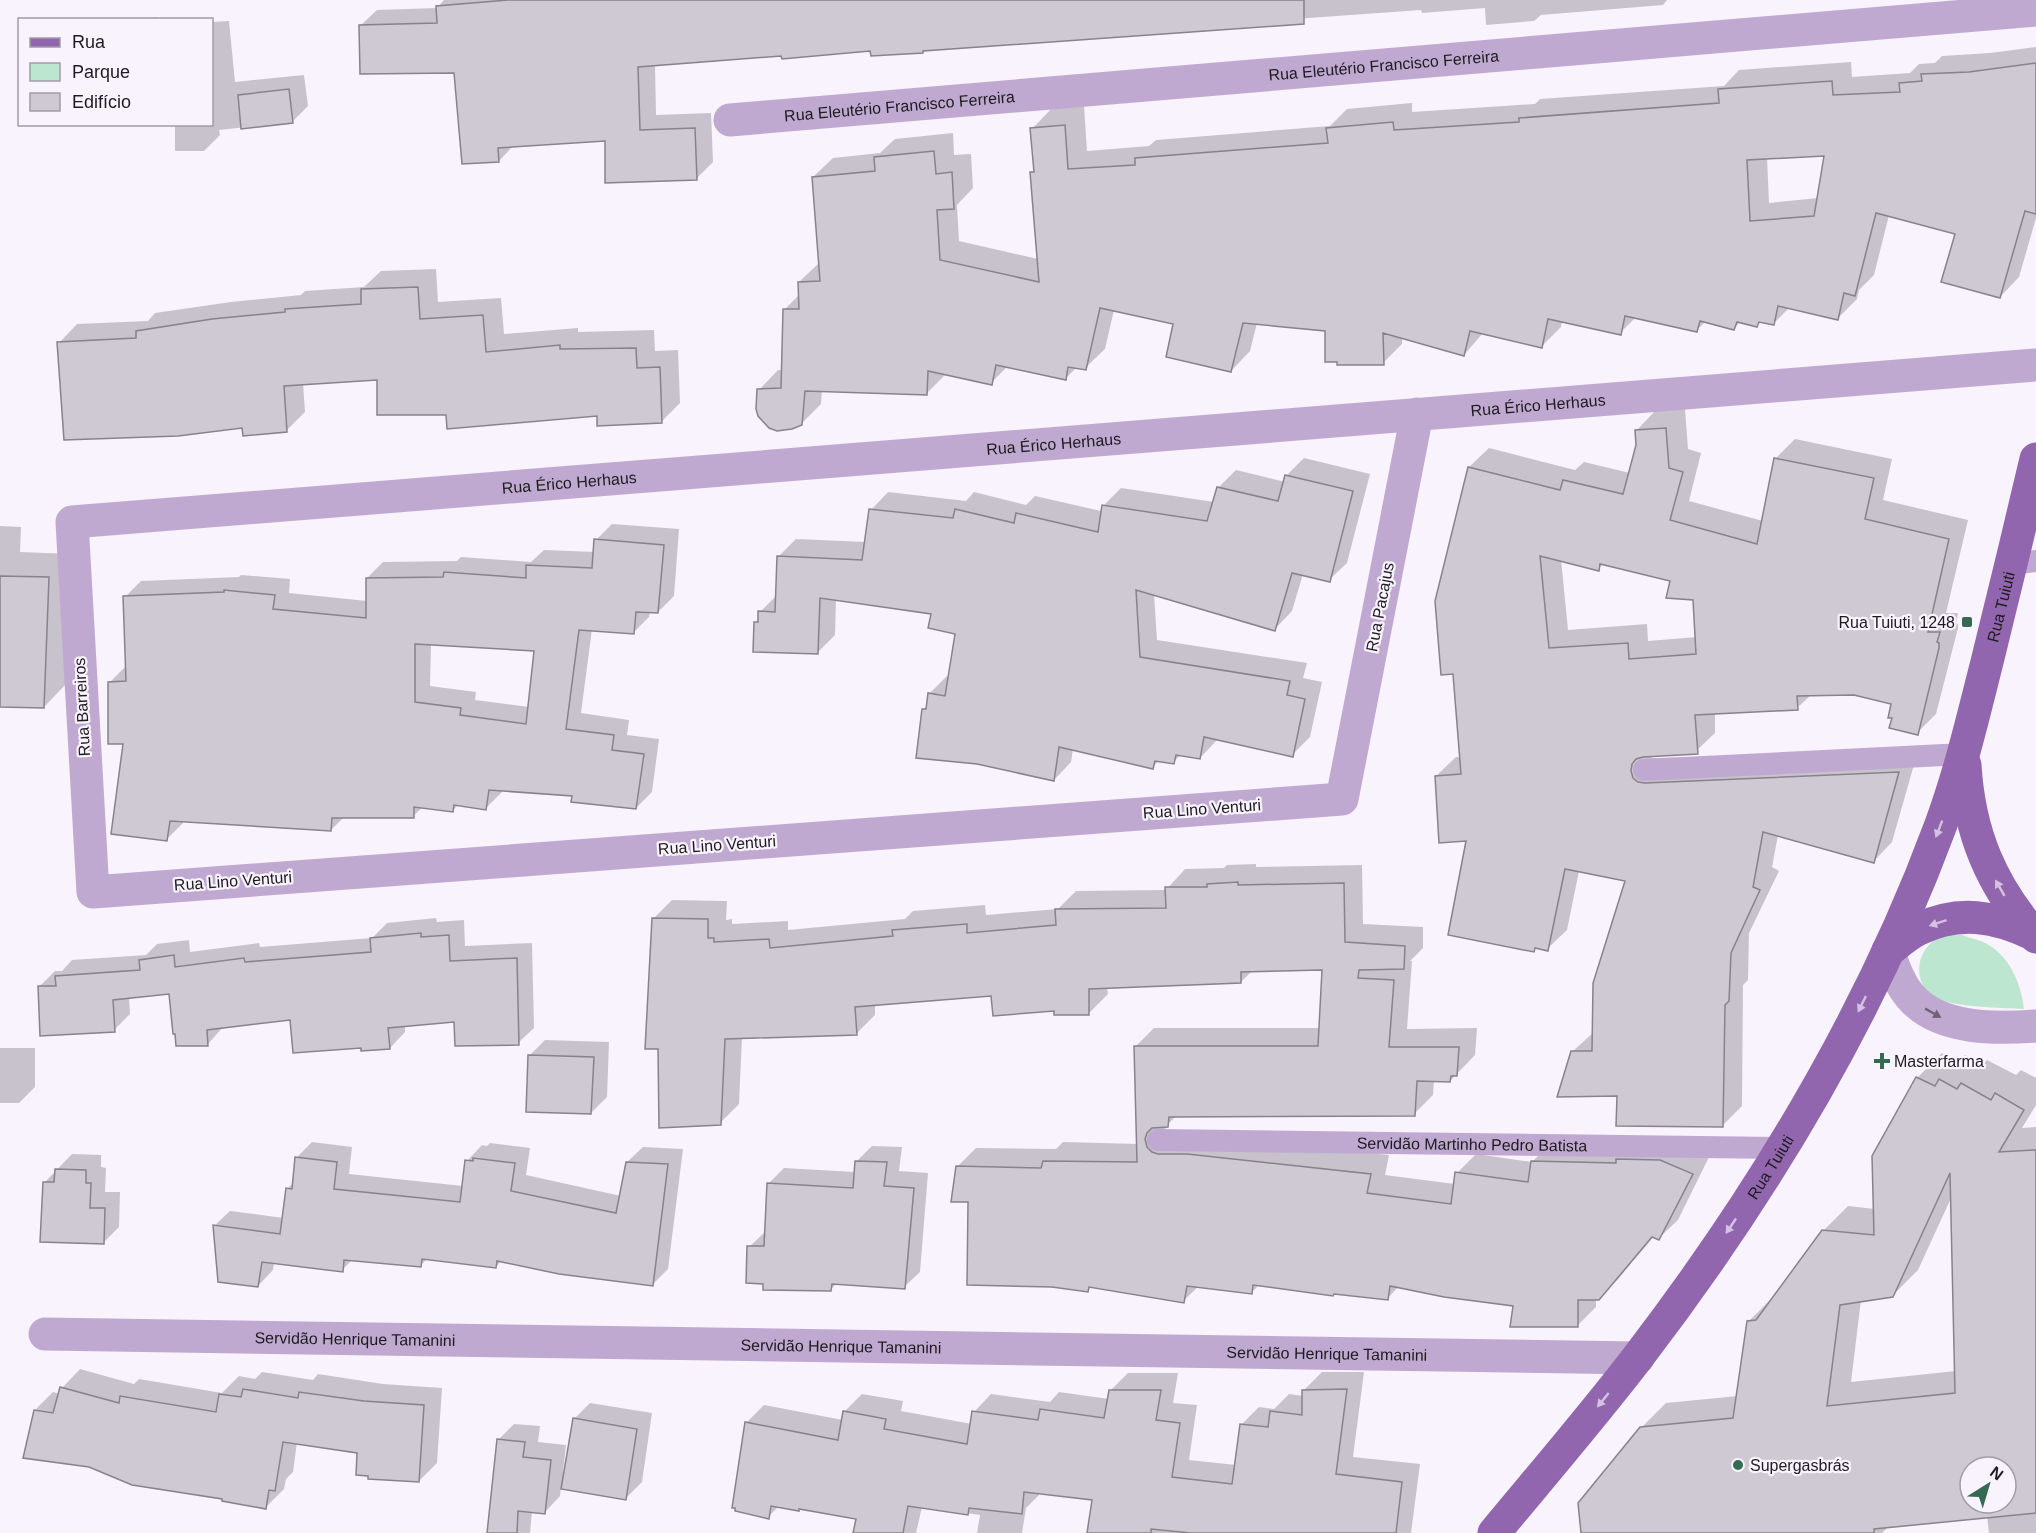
<svg xmlns="http://www.w3.org/2000/svg" width="2036" height="1533" font-family="Helvetica,sans-serif">
<rect width="100%" height="100%" fill="#f9f3fe"/>
<path fill="#bde6d1" d="M1962 935C1970 938 1981 940 1989 945 2011 959 2021 984 2024 1009 2004 1008 1952 1007 1936 998 1915 987 1914 958 1931 943 1940 935 1951 935 1962 935Z"/>
<g fill="#0003" fill-rule="evenodd">
<path d="M444 0H1667L1663 5 1541 15 1534 21 1486 25 1485 8 1422 13 1421 10 655 65 656 115 711 113 713 162 696 179 607 139 513 146 499 161 455 71 360 26 377 10 437 8Z"/>
<path d="M157 17V20H132Z"/>
<path d="M229 21 235 82 304 75 308 106 292 122 219 130 220 135 204 151H175V124H212V22Z"/>
<path d="M2036 47V218L2019 277 2000 297 1957 233 1889 215 1874 275 1859 290 1857 299 1838 318 1790 307 1773 324 1761 321 1757 325 1741 321 1734 328 1706 321 1697 330 1636 317 1620 333 1562 320 1561 327 1542 346 1483 333 1464 355 1402 337V344L1383 363 1327 329 1257 323 1250 351 1231 371 1175 323 1114 310 1105 349 1085 368 1077 367 1066 378 1008 366 991 383 946 374 927 393 822 390 821 404 802 423 759 390 778 370H783L784 310 800 294 799 282 820 262 813 177 833 158 880 153 895 139 953 133 954 155 971 154 973 188 957 205 959 241 1038 259 1032 173 1035 169 1032 129 1051 109 1084 106 1087 151 1149 146 1156 140 1330 126 1347 109 1412 103V112L1535 104 1540 99 1724 86 1739 70 1851 62 1852 77 1910 73 1919 64 1935 63 1942 56 1990 53ZM1826 154 1818 198 1769 203 1767 157Z"/>
<path d="M436 269 438 302 501 298 504 334 578 328V332L654 330 655 351 678 350 680 403 661 422 598 414 448 413 379 378 303 383 305 412 287 430 244 426 59 343 77 324 148 321 155 313 231 302 301 295 305 291 364 287 381 271Z"/>
<path d="M1685 409 1688 449 1701 453 1689 501 1763 521 1775 459 1795 439 1892 459 1883 500 1968 520 1946 613H1958L1956 623 1958 624V628L1936 714 1917 733 1894 717 1893 703 1854 694 1811 695 1797 708 1715 713V733L1695 752 1651 755 1652 758 1917 754 1892 842 1873 862 1778 835 1772 867 1779 871 1749 933 1748 980 1743 985 1742 1106 1722 1126 1618 1095 1573 1051 1594 1032 1626 880 1579 871 1567 930 1547 949 1537 947 1533 950 1468 839 1436 776 1456 757H1461L1469 467 1489 448 1575 470 1584 462 1630 473 1637 445 1636 431 1655 411ZM1561 559 1598 569 1604 563 1672 580 1695 599 1697 637 1648 641 1647 624 1568 630Z"/>
<path d="M1304 458 1370 474 1347 563 1329 580 1303 574 1292 611 1275 629 1154 594 1157 640 1307 663 1303 678 1322 682 1310 737 1292 755 1218 739 1200 758 1182 754 1173 762 1160 760 1152 767 1073 749 1071 762 1054 780 924 709 928 705 929 694 947 676 949 677 957 633 933 612 836 599 835 635 817 653 756 622 759 619 760 612 777 595 778 557 796 539 866 542 871 510 888 492 966 501 974 492 1026 505 1035 496 1101 511 1104 505 1121 488 1214 502 1218 488 1236 470 1285 482 1286 476Z"/>
<path d="M612 524 679 529 674 596 658 612 650 611 649 617 633 633 592 629 581 713 629 720 627 735 659 739 652 792 636 808 574 795 502 789V792L486 808 459 804 452 811 423 807 413 816 344 817 331 830 183 820V823L167 839 125 742 110 682 127 665 125 597 141 581 239 577 241 575 290 579 289 593 367 601V578L383 562 457 561 461 557 531 562 544 550 595 552 596 540ZM431 644 536 650 529 707 475 700 476 692 430 686Z"/>
<path d="M0 526 21 527 20 552 72 554 67 683 44 707 0 705Z"/>
<path d="M1256 864V867L1362 865 1363 924 1423 927V948L1410 961H1412L1407 1029 1477 1028 1475 1055 1450 1081 1434 1080 1433 1095 1414 1114 1177 1115 1167 1125 1163 1126 1170 1133 1389 1155 1385 1175 1455 1184 1457 1173 1476 1154 1532 1162 1551 1143 1710 1155 1678 1220 1659 1238 1654 1236 1618 1279 1599 1298H1596V1307L1577 1326 1515 1304 1399 1286 1387 1299 1260 1284 1251 1293 1199 1286 1183 1301 1092 1286 1087 1291 970 1201 957 1167 976 1148 1056 1149 1063 1142 1138 1144 1135 1047 1154 1028H1320L1323 969 1252 971 1241 982 1107 987 1108 994 1089 1013 1056 1010 992 994 875 1004V1015L856 1034 742 1037 739 1104 720 1123 660 1047 653 919 672 900 727 901 726 920 732 919V924L788 921V930L905 919 913 911 985 905 986 915 1058 909 1076 891 1166 890 1185 869 1224 868 1227 865Z"/>
<path d="M436 918 437 922 464 920 465 946 532 943 534 1028 518 1043 456 1020 405 1025V1032L390 1048 362 1046 291 1019 223 1027 208 1044 176 1032 171 992 129 997 130 1014 114 1030 39 987 55 971H62L72 960 146 955 157 944 189 940 190 952 259 943 260 947 372 938 387 923Z"/>
<path d="M545 1040 609 1042 607 1097 591 1113 530 1055Z"/>
<path d="M0 1048H35V1087L19 1103H0Z"/>
<path d="M1942 1053 1958 1062 1965 1055 1982 1065 1987 1060 2016 1075 2021 1070 2036 1078V1105L2022 1128 2036 1127V1533H1989L1987 1516 1889 1526 1882 1533H1582L1641 1428 1666 1403 1738 1396 1748 1322 1773 1297 1823 1231 1848 1206 1875 1209 1874 1156 1917 1078ZM1952 1196 1956 1371 1851 1382 1861 1300 1893 1295 1918 1270ZM1970 1467H2006V1503H1970Z"/>
<path d="M312 1142 352 1147 349 1174 463 1186 467 1161 482 1145 487 1146 490 1143 530 1148 526 1175 621 1196 627 1162 643 1147 683 1149 668 1269 653 1284 502 1260 496 1267 428 1258 420 1266 353 1259 342 1270 274 1262 273 1270 258 1286 214 1226 230 1211 284 1218 287 1189 294 1182 297 1157Z"/>
<path d="M872 1146 902 1147 899 1171 928 1173 920 1272 904 1287 837 1283 831 1289 765 1282 749 1247 766 1231 768 1184 784 1168 855 1172 856 1162Z"/>
<path d="M72 1154 101 1155V1167L106 1168 105 1192H120L119 1227 103 1243 44 1183Z"/>
<path d="M80 1369 134 1384 139 1379 222 1393 239 1376 255 1379 262 1372 313 1380 318 1374 383 1384 442 1388 437 1463 419 1481 359 1451 297 1442 293 1472 286 1479 284 1489 266 1507 35 1410 53 1392 60 1394 62 1388Z"/>
<path d="M1322 1372H1364L1353 1457 1420 1464 1411 1533H1089L1094 1498 1039 1492V1495L1026 1508 1022 1533H977L980 1515 922 1507 916 1533H855L858 1517 779 1506 768 1517 746 1423 764 1405 843 1420 844 1412 862 1394 903 1401 901 1411 972 1424 974 1412 991 1394 1050 1402 1059 1392 1109 1399 1110 1391 1128 1373H1178L1173 1403 1197 1405 1189 1460 1236 1465 1241 1425 1259 1407 1274 1409 1289 1394 1304 1396V1390Z"/>
<path d="M590 1403 652 1413 642 1482 626 1498 561 1487 560 1496 545 1512 532 1511 530 1533H489L498 1440 514 1424 540 1426 538 1442 566 1445 563 1472 565 1473 574 1419Z"/>
</g>
<g fill="#cfc9d3" stroke="#87828b" stroke-width="1.5" fill-rule="evenodd">
<path d="M508 0H1304V24L923 51V53L871 56 870 51 782 59 781 56 638 67 640 130 695 128 697 180 605 183V141L498 148 499 162 462 164 454 73 360 74 359 25 437 23 436 6Z"/>
<path d="M2036 63V214L2025 211 2000 298 1941 282 1955 234 1876 213 1855 296 1844 293 1838 320 1778 306 1774 325 1759 322 1757 327 1737 322 1734 330 1700 321 1697 332 1625 316 1621 335 1548 319 1542 348 1470 331 1464 356 1383 333 1384 365H1337V362H1325V331L1243 323 1231 372 1166 357 1173 324 1100 308 1086 370 1068 367 1066 380 996 365 992 385 928 371 927 395 805 391 802 425 792 429 777 431 769 428 758 416 756 409 757 389 781 388 783 309H799L798 282 820 281 812 177 875 171 874 157 934 151 936 174 952 172 954 209 937 210 940 260 1039 282 1030 172H1034L1030 128 1065 125 1068 169 1135 165V158L1328 143 1326 128 1393 122 1394 130 1519 122V118L1719 103 1718 89 1832 81 1833 95 1900 92 1899 83 1922 81 1921 74 1969 72ZM1824 156 1814 216 1750 221 1747 160Z"/>
<path d="M289 89 293 123 241 129 238 95Z"/>
<path d="M418 287 420 319 483 315 486 352 560 345V349L636 348 637 368 660 367 662 423 597 426V416L447 429 446 415H377V380L284 386 287 432 243 436 242 428 178 436 64 440 57 342 136 338V331L212 319 285 312V309L361 304V289Z"/>
<path d="M1666 428 1669 468 1683 472 1670 520 1757 544 1774 458 1874 478 1865 519 1949 539 1928 632H1940L1937 642 1939 643V648L1918 735 1889 728 1892 718H1888L1891 704 1854 695 1797 696 1798 710 1695 715 1698 754 1643 757 1636 759 1632 764 1631 771 1633 778 1638 782 1645 783 1899 772 1874 863 1763 832 1753 887 1760 890 1731 953 1729 1001 1725 1005 1723 1127 1616 1126 1617 1096 1557 1097 1571 1051H1592L1593 983 1625 881 1565 869 1548 951 1535 948 1534 952 1448 935 1466 841 1439 843 1435 776 1461 774 1453 674 1441 675 1435 601 1468 467 1560 490 1563 480 1623 494 1636 445 1635 430ZM1540 556 1599 571 1600 564 1670 581 1666 598 1693 600 1696 654 1629 659 1628 643 1549 648Z"/>
<path d="M1285 475 1353 491 1330 582 1292 573 1275 631 1136 590 1140 657 1290 681 1287 695 1305 699 1293 757 1204 737 1200 759 1176 755 1174 764 1155 761 1153 769 1059 747 1054 781 977 764 916 758 922 709H926L928 693 945 696 955 634 928 628 931 614 820 598 818 654 753 652 754 622H758V611L775 612 777 556 862 560 869 509 953 518 955 509 1014 523 1016 513 1098 532 1102 505 1207 521 1217 487 1278 501Z"/>
<path d="M594 539 664 545 658 613 636 612 634 634 579 630 566 729 614 735 612 750 644 754 636 809 571 802 572 796 489 790 486 810 454 805 453 812 414 807V818H332L331 831 170 821 167 841 111 834 123 744H108V682L126 681 123 596 224 592V590L275 595 273 609 366 618V578L443 577 444 572 526 578V565L592 568ZM415 644 534 651 526 724 460 715 461 708 415 702Z"/>
<path d="M0 576 49 577 44 708 0 707Z"/>
<path d="M1238 882V885L1344 883 1345 942 1405 946 1404 969 1359 970 1358 978 1394 980 1389 1047H1459L1457 1076H1451L1450 1082 1417 1081 1415 1116 1169 1117 1168 1127 1152 1128 1147 1133 1145 1139 1147 1147 1152 1152 1158 1154H1187L1371 1174 1367 1193 1451 1204 1455 1172 1528 1182 1531 1161 1616 1163V1159L1660 1160 1693 1174 1659 1240 1652 1237 1599 1300H1578V1327H1510L1513 1306 1444 1297 1390 1286 1388 1300 1334 1294 1333 1296 1253 1285 1252 1294 1187 1286 1184 1303 1089 1287 1088 1292 1052 1287 967 1285 968 1202H951L956 1166 1041 1168 1043 1161 1137 1162 1134 1046H1318L1322 970 1241 972V983L1089 989V1015H1054V1011L993 1016 991 996 855 1007 857 1035 725 1039 721 1125 659 1128 658 1049H645L652 918 708 919V938H714V942L769 939 770 948 893 936 892 930 967 924V933L1056 925 1055 909 1166 908 1165 887H1207V884Z"/>
<path d="M421 933V937L449 935 450 961 517 958 519 1045 455 1046 454 1022 388 1028 390 1049 361 1051V1048L293 1053 290 1020 207 1030 208 1046H176L175 1034H173L169 994 113 1000 115 1032 40 1036 38 986H56L55 976 140 970 139 960 174 955 175 967 244 958 245 962 371 952 370 938Z"/>
<path d="M528 1055 594 1057 591 1114 526 1112Z"/>
<path d="M1916 1077 1935 1086 1939 1079 1957 1089 1961 1083 1991 1100 1995 1093 2024 1110 1999 1152 2036 1150V1513L1874 1529V1533H1581L1578 1503 1640 1427 1733 1418 1747 1321 1756 1320 1822 1230 1874 1235 1872 1156ZM1950 1173 1955 1393 1827 1406 1840 1305 1893 1297ZM1970 1467H2006V1503H1970Z"/>
<path d="M295 1157 337 1162 334 1189 460 1202 465 1160 473 1161V1158L515 1163 511 1191 616 1213 626 1162 668 1164 653 1286 559 1274 497 1261 496 1268 422 1259 421 1267 344 1260 343 1272 262 1262 258 1287 218 1282 213 1225 280 1234 286 1188 292 1189Z"/>
<path d="M855 1161 887 1162 884 1186 914 1188 905 1289 832 1284 831 1291 763 1290V1284L746 1283 747 1246H764L767 1183 853 1188Z"/>
<path d="M55 1169 86 1170V1183H91L90 1208H105L104 1244 40 1242 43 1182H54Z"/>
<path d="M60 1387 119 1403 120 1396 216 1412 219 1394 241 1397 243 1389 298 1398 299 1392 364 1401 424 1405 419 1482 368 1479V1476L356 1475 357 1453 283 1442 275 1491 269 1490 266 1509 222 1501V1499L132 1485 89 1467 23 1458 34 1410 53 1413Z"/>
<path d="M1347 1389 1336 1474 1402 1482 1396 1533H1191L1151 1529V1533H1087L1092 1500 1024 1492 1022 1514 969 1508 968 1515 908 1506 903 1533H853L856 1519 799 1509V1511L771 1506 769 1519 735 1511V1508H732L745 1422 838 1440 843 1411 886 1419 884 1429 967 1444 972 1411 1038 1420 1040 1409 1104 1418 1109 1390H1161L1156 1420 1180 1423 1172 1477 1232 1484 1240 1424 1268 1427 1270 1411 1302 1415V1390Z"/>
<path d="M573 1418 637 1429 626 1500 561 1489Z"/>
<path d="M497 1439 525 1442 523 1457 551 1460 545 1514 518 1511 517 1533H487Z"/>
</g>
<g fill="none" stroke-linecap="round" stroke-linejoin="round">
<g stroke="#c0a9d1" stroke-width="22">
<path d="M2011 564 2036 561"/>
<path d="M1644 770 1964 754"/>
<path id="s1" d="M1158 1140 1784 1148"/>
</g>
<g stroke="#c0a9d1" stroke-width="33">
<path id="s2" d="M730 120 2036 10"/>
<path id="s3" d="M1417 414 1342 799 93 892 72 522 2036 365"/>
<path d="M1888 951C1894 967 1899 983 1910 996 1938 1030 1996 1029 2036 1026"/>
<path id="s4" d="M45 1334 1638 1358"/>
</g>
<g stroke="#9266ae" stroke-width="33">
<path d="M1965 765C1969 833 1991 885 2036 937"/>
<path d="M1888 951C1897 944 1908 934 1919 929 1959 910 1994 916 2033 934"/>
<path id="s5" d="M1494 1533C1542 1475 1592 1417 1638 1357 1762 1195 1869 1019 1940 827 1960 773 1973 717 1987 662 2004 594 2020 527 2036 459"/>
</g>
</g>
<defs><path id="oneway-solid" d="M-6-.8H1V-3.2L6.5 0L1 3.2V.8H-6Z" transform="scale(1.5)"/></defs>
<g fill="#d5c2e2">
<use href="#oneway-solid" transform="translate(1939 829) rotate(111)"/>
<use href="#oneway-solid" transform="translate(2000 888) rotate(-120)"/>
<use href="#oneway-solid" transform="translate(1938 923) rotate(162)"/>
<use href="#oneway-solid" transform="translate(1862 1004) rotate(116)"/>
<use href="#oneway-solid" transform="translate(1731 1226) rotate(124)"/>
<use href="#oneway-solid" transform="translate(1603 1400) rotate(129)"/>
</g>
<use fill="#6e6278" href="#oneway-solid" transform="translate(1933 1013) rotate(29)"/>
<g fill="#346b52" stroke="#f9f3fe" stroke-width="2">
<rect x="1961" y="616" width="12" height="12" rx="3"/>
<path d="M1879 1052h6v6h6v6h-6v6h-6v-6h-6v-6h6z"/>
<circle cx="1738" cy="1465" r="6"/>
</g>
<g text-anchor="middle" dominant-baseline="central" stroke-width="4.5" stroke-linejoin="round" paint-order="stroke">
<g font-size="16" fill="#1d1b1e" stroke="#f9f3fe">
<text stroke="none"><textPath href="#s2" startOffset="656">Rua Eleutério Francisco Ferreira</textPath></text>
<text stroke="none"><textPath href="#s2" startOffset="170">Rua Eleutério Francisco Ferreira</textPath></text>
<text stroke="none"><textPath href="#s3" startOffset="3486">Rua Érico Herhaus</textPath></text>
<text stroke="none"><textPath href="#s3" startOffset="3000">Rua Érico Herhaus</textPath></text>
<text stroke="none"><textPath href="#s3" startOffset="2514">Rua Érico Herhaus</textPath></text>
<text transform="translate(1380 607) rotate(-79)">Rua Pacajus</text>
<text stroke="none"><textPath href="#s5" startOffset="1068">Rua Tuiuti</textPath></text>
<text transform="translate(82 707) rotate(-93)">Rua Barreiros</text>
<text transform="translate(1202 809) rotate(-4)">Rua Lino Venturi</text>
<text transform="translate(717 845) rotate(-4)">Rua Lino Venturi</text>
<text transform="translate(233 881) rotate(-4)">Rua Lino Venturi</text>
<text stroke="none"><textPath href="#s1" startOffset="314">Servidão Martinho Pedro Batista</textPath></text>
<text stroke="none"><textPath href="#s5" startOffset="459">Rua Tuiuti</textPath></text>
<text stroke="none"><textPath href="#s4" startOffset="310">Servidão Henrique Tamanini</textPath></text>
<text stroke="none"><textPath href="#s4" startOffset="796">Servidão Henrique Tamanini</textPath></text>
<text stroke="none"><textPath href="#s4" startOffset="1282">Servidão Henrique Tamanini</textPath></text>
</g>
<g font-size="16" fill="#1d1b1e" stroke="#f9f3fe" text-anchor="start">
<text x="1955" y="622" text-anchor="end">Rua Tuiuti, 1248</text>
<text x="1894" y="1061">Masterfarma</text>
<text x="1750" y="1465">Supergasbrás</text>
</g>
</g>
<rect x="18" y="18" width="195" height="108" fill="#f9f3fe" stroke="#a19da4" stroke-width="1.5"/>
<rect x="30" y="38" width="30" height="9" fill="#9266ae" stroke="#a19da4" stroke-width="1.5"/>
<text x="72" y="48" font-size="18" fill="#1d1b1e">Rua</text>
<rect x="30" y="63" width="30" height="18" fill="#bde6d1" stroke="#a19da4" stroke-width="1.5"/>
<text x="72" y="78" font-size="18" fill="#1d1b1e">Parque</text>
<rect x="30" y="93" width="30" height="18" fill="#cfc9d3" stroke="#a19da4" stroke-width="1.5"/>
<text x="72" y="108" font-size="18" fill="#1d1b1e">Edifício</text>
<g transform="translate(1988 1485) rotate(37)"><circle r="28" fill="#f9f3fe" stroke="#a19da4" stroke-width="1.5"/>
<path d="M0-4.5L10 22L0 15L-10 22Z" fill="#346b52"/>
<text y="-9" font-size="16" font-weight="bold" text-anchor="middle" fill="#1d1b1e">N</text>
</g>
</svg>
